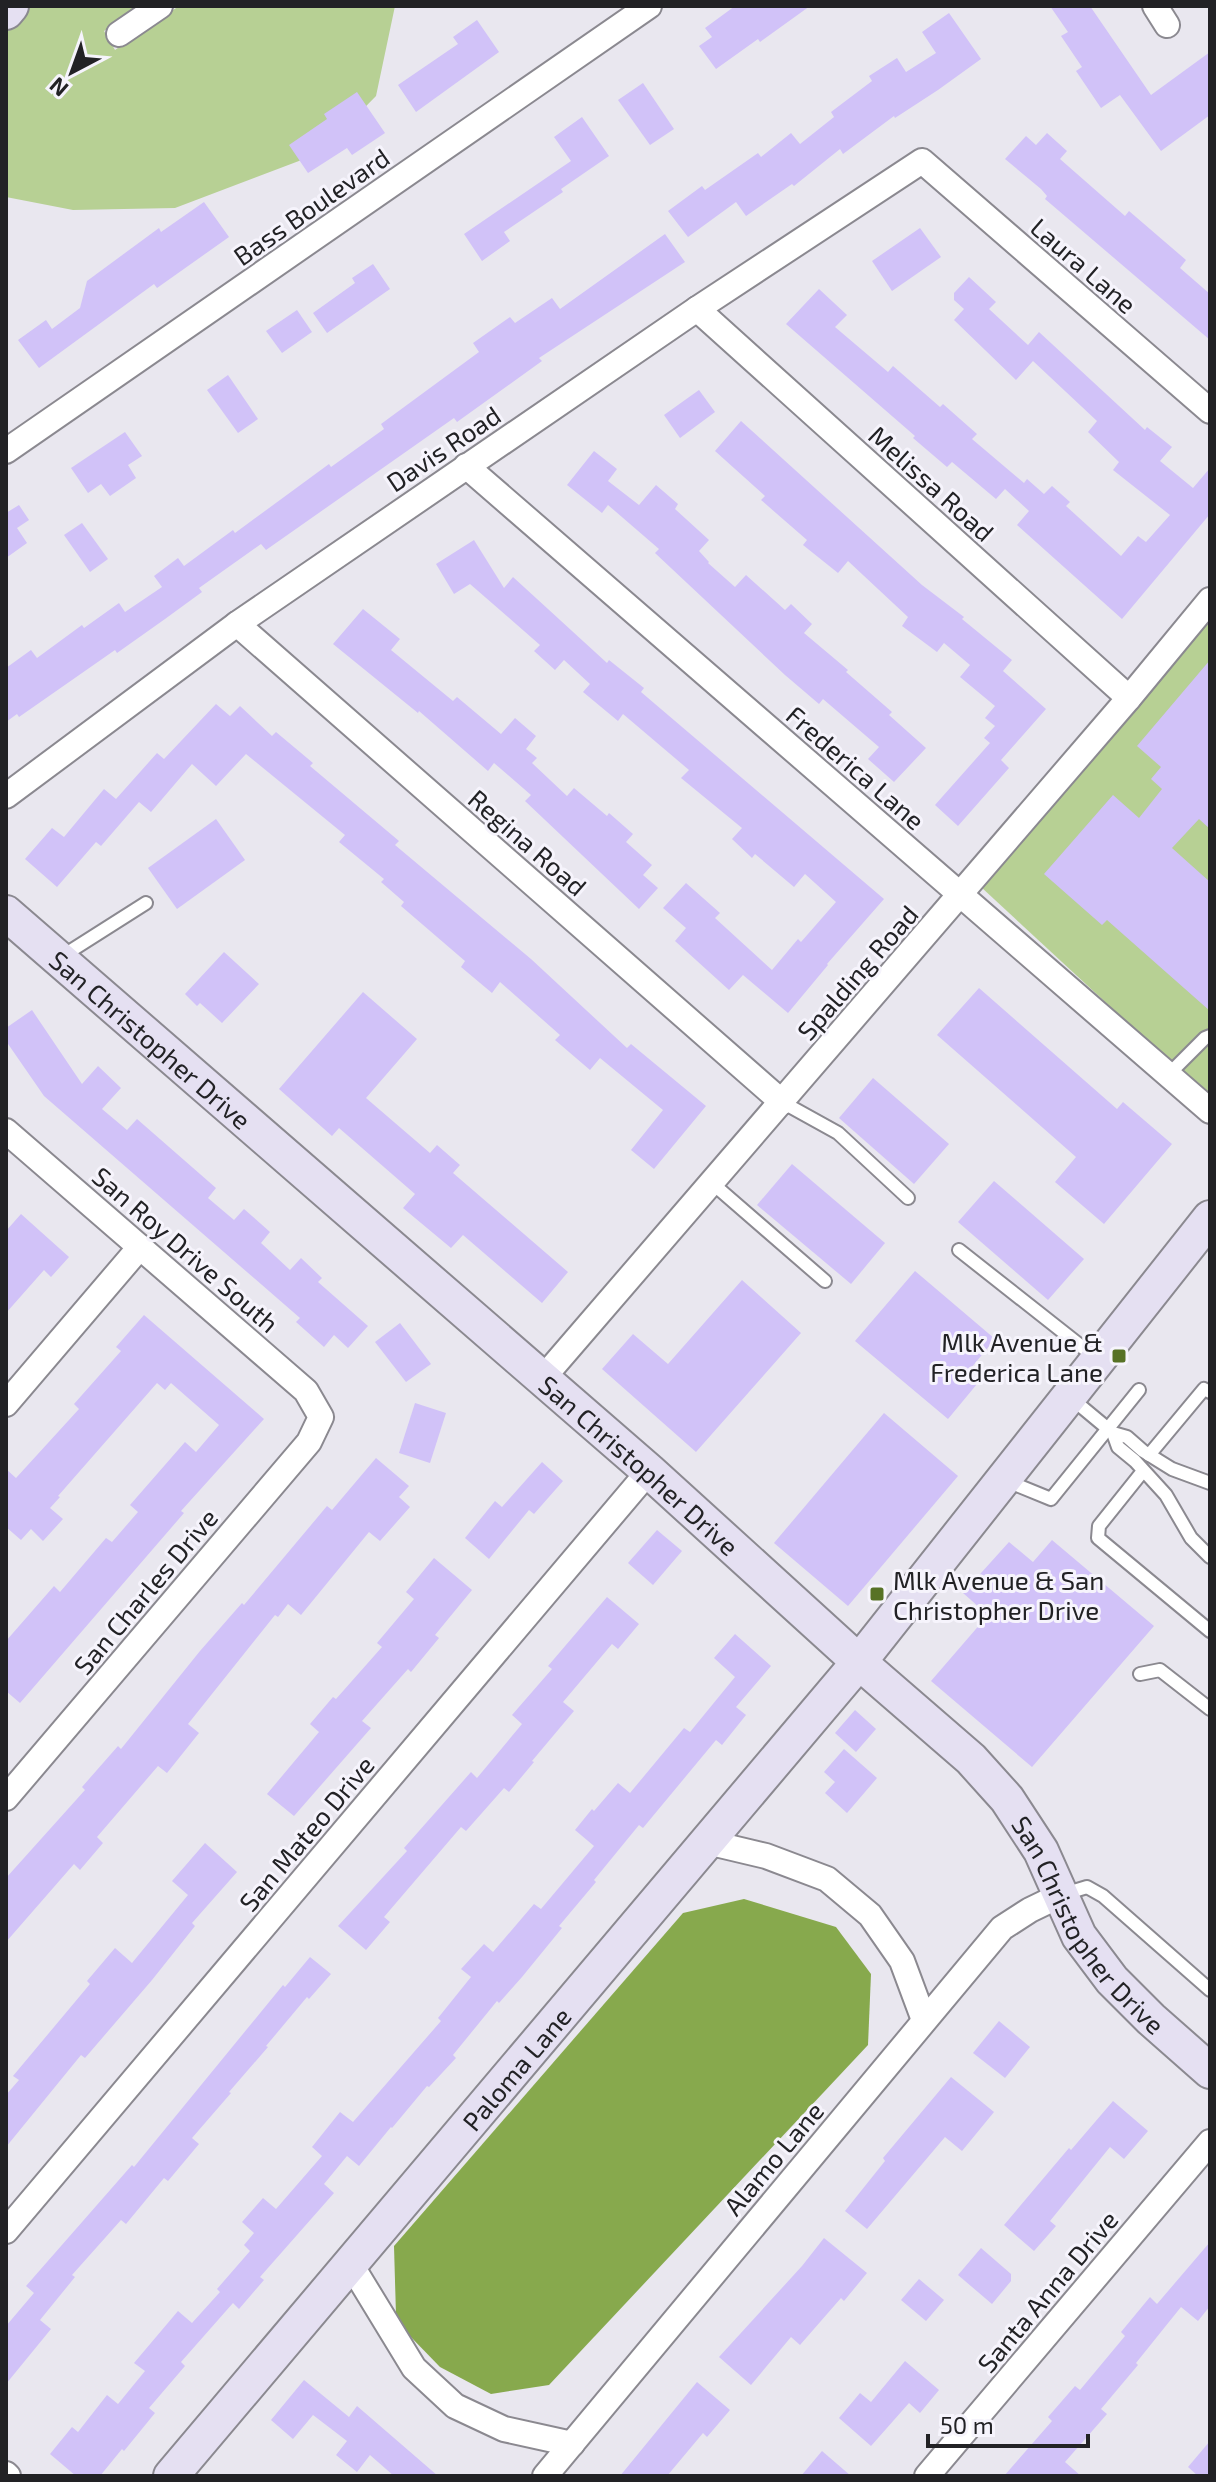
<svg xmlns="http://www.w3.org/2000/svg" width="1216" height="2482" font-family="'Exo 2',sans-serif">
<rect width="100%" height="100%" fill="#e9e7ef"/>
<g fill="#b7d094">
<path d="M26 6H140L104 31 115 50 179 6H395L376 96 320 153 175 208 73 210 6 197V29Z"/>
<path d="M1210 618V1095L1129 1024 981 887Z"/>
</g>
<path fill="#87a94d" d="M744 1899 836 1927 871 1974 868 2045 549 2385 491 2394 440 2367 407 2333 396 2315 394 2246 683 1913Z"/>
<g fill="#d1c2f8">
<path d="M735 6H810L760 42 758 39 716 69 699 46 712 37 705 28Z"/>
<path d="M1050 6H1090L1151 95 1210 52V115L1161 151 1120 95 1101 108 1076 71 1082 67 1061 36 1068 32Z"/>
<path d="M949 13 981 59 938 90 895 118 894 116 843 154 840 149 794 186 792 184 746 216 736 202 688 237 668 211 702 186 705 190 758 153 761 157 791 133 800 144 834 117 831 112 872 81 869 76 897 58 906 72 936 53 922 32Z"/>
<path d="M477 20 499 52 416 112 398 85 458 44 453 37Z"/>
<path d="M643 83 674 129 650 145 618 100Z"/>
<path d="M357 92 385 133 352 155 347 148 308 173 289 145 327 119 324 114Z"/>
<path d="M582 117 609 156 561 189 563 192 504 232 510 241 482 261 464 234 571 161 554 137Z"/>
<path d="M1047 133 1067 151 1060 159 1125 216 1129 211 1186 260 1180 268 1210 294V340L1045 199 1047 196 1041 189 1005 159 1026 136 1036 145Z"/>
<path d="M204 202 229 237 157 288 154 284 39 368 18 340 46 320 52 329 80 308 87 281 159 228 161 232Z"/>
<path d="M920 228 941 257 892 291 872 261Z"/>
<path d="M665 234 685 262 539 358 542 361 457 422 454 418 266 550 261 544 199 588 202 592 165 619 117 653 115 650 19 717 17 714 6 722V668L31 650 37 658 82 625 84 628 119 603 125 612 162 587 154 576 178 558 184 566 233 530 235 533 329 464 331 467 384 429 381 424 479 352 473 343 510 317 515 323 552 298 560 309Z"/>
<path d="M373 264 390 289 327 333 313 313 355 283 352 278Z"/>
<path d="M969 277 996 302 989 309 1028 345 1039 332 1145 430 1147 427 1172 447 1160 461 1193 488 1210 468V514L1122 619 1017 525 1029 511 1005 489 996 499 952 462 947 467 913 438 915 436 786 324 819 289 847 315 835 327 888 372 893 366 940 407 943 404 977 434 972 439 1024 483 1027 479 1044 494 1052 486 1070 502 1066 506 1121 556 1138 536 1146 542 1170 515 1113 470 1119 462 1088 432 1097 421 1033 361 1016 380 954 320 964 309 954 300V293Z"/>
<path d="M297 310 312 332 282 353 266 331Z"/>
<path d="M228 375 258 419 238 433 207 390Z"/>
<path d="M699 390 715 412 680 438 664 415Z"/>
<path d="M741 421 922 585 964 617 962 619 1012 660 1003 671 1046 709 1001 760 1009 768 958 826 935 805 990 743 984 738 995 726 985 718 995 706 960 677 970 665 944 643 937 652 902 626 908 617 848 561 838 573 803 545 807 540 761 500 765 496 715 451Z"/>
<path d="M125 432 142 456 128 465 136 478 110 496 101 484 88 493 71 468Z"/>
<path d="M594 451 617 469 608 481 639 505 656 485 678 504 675 509 709 540 699 551 709 562 708 563 735 587 746 575 785 610 791 604 812 624 804 633 848 670 846 672 892 712 889 715 926 748 894 782 868 759 879 747 823 699 819 704 785 675 655 553 659 549 608 505 602 513 567 485Z"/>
<path d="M19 505 29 520 17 528 27 543 6 558V513Z"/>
<path d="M82 523 108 559 90 572 64 535Z"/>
<path d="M474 540 504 588 513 577 607 663 609 660 644 688 641 692 884 899 827 964 828 965 788 1013 743 975 729 990 675 941 686 928 663 908 686 883 720 913 715 918 772 970 798 939 801 942 836 902 805 874 794 887 755 854 752 858 732 839 742 828 681 778 689 770 623 714 618 721 583 692 590 684 564 660 555 670 534 651 540 645 470 584 454 594 436 564Z"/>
<path d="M363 609 400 639 391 650 453 701 457 697 501 734 515 718 536 736 526 749 537 758 532 763 567 796 574 788 607 816 609 813 633 834 626 842 652 865 643 875 658 888 639 909 525 801 531 795 494 763 488 771 419 711 418 713 333 644Z"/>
<path d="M1210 660V829L1199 819 1172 848 1210 882V1011L1107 920 1102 925 1044 874 1113 795 1139 818 1162 789 1151 779 1161 767 1137 746Z"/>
<path d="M216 704 230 716 240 706 272 736 276 732 313 763 310 766 399 841 395 845 531 959 627 1048 631 1044 706 1106 654 1169 631 1150 663 1110 600 1058 590 1070 555 1040 560 1035 500 982 492 993 461 967 465 961 401 906 404 902 381 882 384 879 339 842 345 835 246 754 216 786 192 764 151 812 139 802 101 846 96 842 57 887 25 859 52 828 64 837 104 789 116 799 157 753 164 759Z"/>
<path d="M216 819 245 860 177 909 148 868Z"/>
<path d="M224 952 259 984 222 1023 200 1003 197 1006 185 994Z"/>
<path d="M979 988 1117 1109 1123 1102 1172 1144 1104 1224 1055 1182 1076 1157 937 1035Z"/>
<path d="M363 992 417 1039 366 1098 430 1153 437 1145 460 1165 453 1173 568 1272 542 1303 463 1235 451 1248 403 1208 415 1194 339 1128 332 1136 279 1089Z"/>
<path d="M32 1010 82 1084 98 1066 121 1088 102 1109 127 1130 137 1119 216 1188 208 1198 234 1220 244 1209 270 1232 261 1243 290 1270 301 1258 322 1278 318 1282 368 1326 348 1348 334 1335 324 1347 296 1322 300 1318 44 1096 6 1041V1028Z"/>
<path d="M873 1078 949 1144 914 1184 839 1118Z"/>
<path d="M792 1164 885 1243 851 1284 757 1205Z"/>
<path d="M994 1181 1084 1259 1048 1300 958 1222Z"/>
<path d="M21 1214 69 1257 51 1277 44 1270 6 1313V1231Z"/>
<path d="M915 1271 995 1339 966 1374 977 1384 948 1419 855 1341Z"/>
<path d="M742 1280 801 1333 696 1452 602 1369 633 1334 668 1364Z"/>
<path d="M144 1315 264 1419 181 1511 184 1513 20 1703 6 1691V1641L54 1586 60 1592 106 1538 112 1542 138 1512 130 1505 185 1442 196 1452 219 1425 171 1383 165 1390 157 1383 58 1496 60 1497 50 1508 63 1519 43 1541 31 1529 21 1540 6 1527V1469L16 1478 79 1409 74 1404 121 1351 116 1347Z"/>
<path d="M400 1323 431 1364 406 1382 375 1342Z"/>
<path d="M415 1403 446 1413 430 1463 399 1453Z"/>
<path d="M884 1413 958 1476 848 1606 774 1543Z"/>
<path d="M376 1458 409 1486 399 1497 410 1507 380 1541 369 1532 301 1615 288 1604 278 1617 275 1615 188 1724 199 1733 167 1773 158 1766 97 1837 103 1843 80 1870 74 1864 6 1942V1878L85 1790 82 1787 118 1746 121 1749 200 1651 242 1603 244 1605 327 1506 332 1510Z"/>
<path d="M542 1462 563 1481 534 1514 529 1510 489 1559 465 1538 495 1501 502 1507Z"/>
<path d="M657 1530 682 1551 653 1585 628 1563Z"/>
<path d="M1052 1540 1154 1626 1032 1767 931 1681 988 1615 963 1593 1009 1542 1033 1562Z"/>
<path d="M434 1558 472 1590 435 1635 439 1638 411 1672 408 1669 362 1721 371 1728 294 1816 267 1794 319 1732 310 1724 333 1697 336 1699 382 1647 377 1643 414 1599 406 1592Z"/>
<path d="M607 1597 639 1624 618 1649 612 1644 563 1702 574 1711 532 1761 534 1762 509 1792 504 1788 466 1831 461 1827 384 1917 390 1922 366 1950 338 1926 407 1851 404 1848 471 1772 477 1778 522 1724 512 1715 552 1669 548 1666Z"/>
<path d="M735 1634 771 1666 736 1707 746 1715 722 1745 716 1740 643 1828 639 1825 594 1880 596 1882 559 1926 562 1928 522 1977 499 2003 497 2001 453 2055 456 2058 429 2087 427 2086 392 2128 391 2127 359 2166 347 2156 324 2184 334 2193 260 2277 264 2280 239 2309 233 2303 181 2362 185 2366 149 2408 155 2413 124 2451 122 2449 100 2476H76L50 2454 72 2427 78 2432 107 2395 118 2404 145 2371 134 2363 178 2311 192 2323 220 2292 217 2289 250 2251 244 2245 254 2233 242 2222 263 2198 276 2209 322 2156 312 2147 340 2112 353 2122 441 2021 438 2018 471 1977 461 1969 484 1944 493 1952 534 1904 541 1909 594 1846 575 1830 592 1809 594 1811 618 1783 630 1793 684 1728 690 1732 735 1677 714 1658Z"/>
<path d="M855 1710 876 1729 856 1752 835 1733Z"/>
<path d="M844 1749 877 1778 847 1813 825 1793 835 1782 824 1772Z"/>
<path d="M205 1843 237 1872 192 1923 195 1926 152 1980 85 2058 81 2055 6 2147V2095L19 2080 13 2076 90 1984 87 1981 115 1948 132 1963 188 1895 172 1881Z"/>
<path d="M310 1957 331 1974 309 1999 307 1997 266 2046 268 2047 229 2092 231 2093 192 2138 199 2144 168 2181 164 2178 126 2224 121 2220 72 2275 75 2277 40 2320 51 2329 6 2384V2326L34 2293 26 2286 132 2165 134 2167 283 1985 285 1987Z"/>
<path d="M999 2021 1030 2047 1005 2078 973 2053Z"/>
<path d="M951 2077 994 2112 962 2151 945 2137 867 2229 845 2211 885 2161 883 2158Z"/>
<path d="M1113 2101 1148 2131 1124 2159 1110 2147 1050 2221 1056 2226 1034 2251 1004 2225 1069 2148 1071 2150Z"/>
<path d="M824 2238 867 2273 844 2301 841 2298 800 2345 791 2337 751 2385 719 2357 802 2266Z"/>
<path d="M1210 2242V2306L1198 2321 1181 2307 1136 2363 1138 2365 1101 2409 1107 2414 1065 2462 1081 2476H1004L1052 2421 1048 2417 1075 2386 1080 2390 1125 2336 1121 2332 1150 2297 1157 2304Z"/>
<path d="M981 2248 1011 2274V2281L992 2304 958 2275Z"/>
<path d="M919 2279 944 2300 926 2321 901 2300Z"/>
<path d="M905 2361 939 2390 920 2413 909 2403 871 2446 839 2418 860 2393 871 2402Z"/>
<path d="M304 2380 349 2417 357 2406 438 2476H394L370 2455 357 2472 336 2455 347 2441 313 2415 293 2439 271 2420Z"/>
<path d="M697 2382 730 2410 707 2437 703 2433 667 2476H620Z"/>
<path d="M1210 2441V2476H1198L1188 2467Z"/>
<path d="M822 2451 851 2476H801Z"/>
</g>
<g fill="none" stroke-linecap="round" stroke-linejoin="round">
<g stroke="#8b8990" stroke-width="16">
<g id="lane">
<path d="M61 957 146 903"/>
<path d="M1168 1075 1205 1038 1210 1036"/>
<path d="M782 1102 838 1133 908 1198"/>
<path d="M712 1183 825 1281"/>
<path d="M959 1250 1096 1358"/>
<path d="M1071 1398 1113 1433 1127 1437 1143 1451 1172 1469 1210 1483"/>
<path d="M1113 1433 1118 1447 1135 1461 1166 1495 1191 1538 1210 1557"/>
<path d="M1149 1455 1204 1389 1210 1392"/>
<path d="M1143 1471 1099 1526 1098 1538 1210 1631"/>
<path d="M1007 1481 1051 1499 1139 1390"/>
<path d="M1140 1674 1160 1670 1210 1709"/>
<path d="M1064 1894 1087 1887 1103 1896 1210 1990"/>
</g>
</g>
<g stroke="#8b8990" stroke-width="28">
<g id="street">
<path d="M1155 6 1167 25"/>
<path d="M119 34 160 6"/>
<path d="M697 309 1129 698"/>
<path d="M6 451 649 6"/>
<path d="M466 466 1210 1111"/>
<path d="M237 624 782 1102"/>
<path d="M6 796 237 624 697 309 922 161 1210 411"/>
<path d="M6 1131 306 1391 321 1417 309 1442 6 1798"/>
<path d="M543 1378 1129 698 1210 600"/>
<path d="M6 1404 140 1247"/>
<path d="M707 1842 766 1856 827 1879 870 1915 902 1961 924 2020"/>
<path d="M6 2231 649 1471"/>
<path d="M350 2263 414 2368 455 2406 504 2429 572 2444"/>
<path d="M6 2474 8 2476"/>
<path d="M545 2476 1002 1928 1030 1910 1061 1895"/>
<path d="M927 2476 1210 2142"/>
</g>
</g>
<g stroke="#8b8990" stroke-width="38">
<g id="secondary">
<path d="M6 12 11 6"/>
<path id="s1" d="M6 913 649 1471 859 1662 971 1759 1007 1799 1041 1851 1079 1936 1112 1980 1151 2019 1210 2071"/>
<path id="s2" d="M171 2476 859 1662 1210 1218"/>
</g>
</g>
<use href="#lane" stroke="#fff" stroke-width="12"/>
<use href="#street" stroke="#fff" stroke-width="24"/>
<use href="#secondary" stroke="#e5e0f2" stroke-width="34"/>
</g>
<g fill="#577225" stroke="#f6f4fc" stroke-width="3">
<rect x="1111" y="1348" width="16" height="16" rx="4"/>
<rect x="869" y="1586" width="16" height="16" rx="4"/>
</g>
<g text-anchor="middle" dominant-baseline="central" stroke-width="6" stroke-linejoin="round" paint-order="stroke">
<g font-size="26" fill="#222225" stroke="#f6f4fc">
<text transform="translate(311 206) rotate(-35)">Bass Boulevard</text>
<text transform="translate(1084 265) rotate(41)">Laura Lane</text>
<text transform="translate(443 448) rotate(-34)">Davis Road</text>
<text transform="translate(932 483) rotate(42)">Melissa Road</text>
<text transform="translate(856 767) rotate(41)">Frederica Lane</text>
<text transform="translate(528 842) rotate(41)">Regina Road</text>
<text transform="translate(857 972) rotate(-49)">Spalding Road</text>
<text stroke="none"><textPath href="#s1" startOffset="192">San Christopher Drive</textPath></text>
<text transform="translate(186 1249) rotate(41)">San Roy Drive South</text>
<text stroke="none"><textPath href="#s1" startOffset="840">San Christopher Drive</textPath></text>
<text transform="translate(145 1591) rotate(-50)">San Charles Drive</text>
<text transform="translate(306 1833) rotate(-50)">San Mateo Drive</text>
<text stroke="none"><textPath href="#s1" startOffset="1488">San Christopher Drive</textPath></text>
<text stroke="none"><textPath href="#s2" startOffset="534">Paloma Lane</textPath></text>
<text transform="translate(773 2158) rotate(-50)">Alamo Lane</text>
<text transform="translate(1047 2291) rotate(-50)">Santa Anna Drive</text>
</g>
<g font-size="26" fill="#222225" stroke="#f6f4fc" text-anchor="end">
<text x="1103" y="1341">Mlk Avenue &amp;<tspan x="1103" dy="30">Frederica Lane</tspan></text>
<text x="893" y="1579" text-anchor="start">Mlk Avenue &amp; San<tspan x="893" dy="30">Christopher Drive</tspan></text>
</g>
</g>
<rect width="1216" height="2482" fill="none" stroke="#222225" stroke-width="16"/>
<g transform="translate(72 72) rotate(221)" stroke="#f6f4fc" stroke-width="6" paint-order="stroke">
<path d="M0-6L14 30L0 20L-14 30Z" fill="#222225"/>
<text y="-12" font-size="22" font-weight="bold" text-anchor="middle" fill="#222225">N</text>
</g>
<path d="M928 2434v12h160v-12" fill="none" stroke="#222225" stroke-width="4"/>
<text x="940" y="2434" font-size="24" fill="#222225" stroke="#f6f4fc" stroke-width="6" paint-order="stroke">50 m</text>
</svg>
